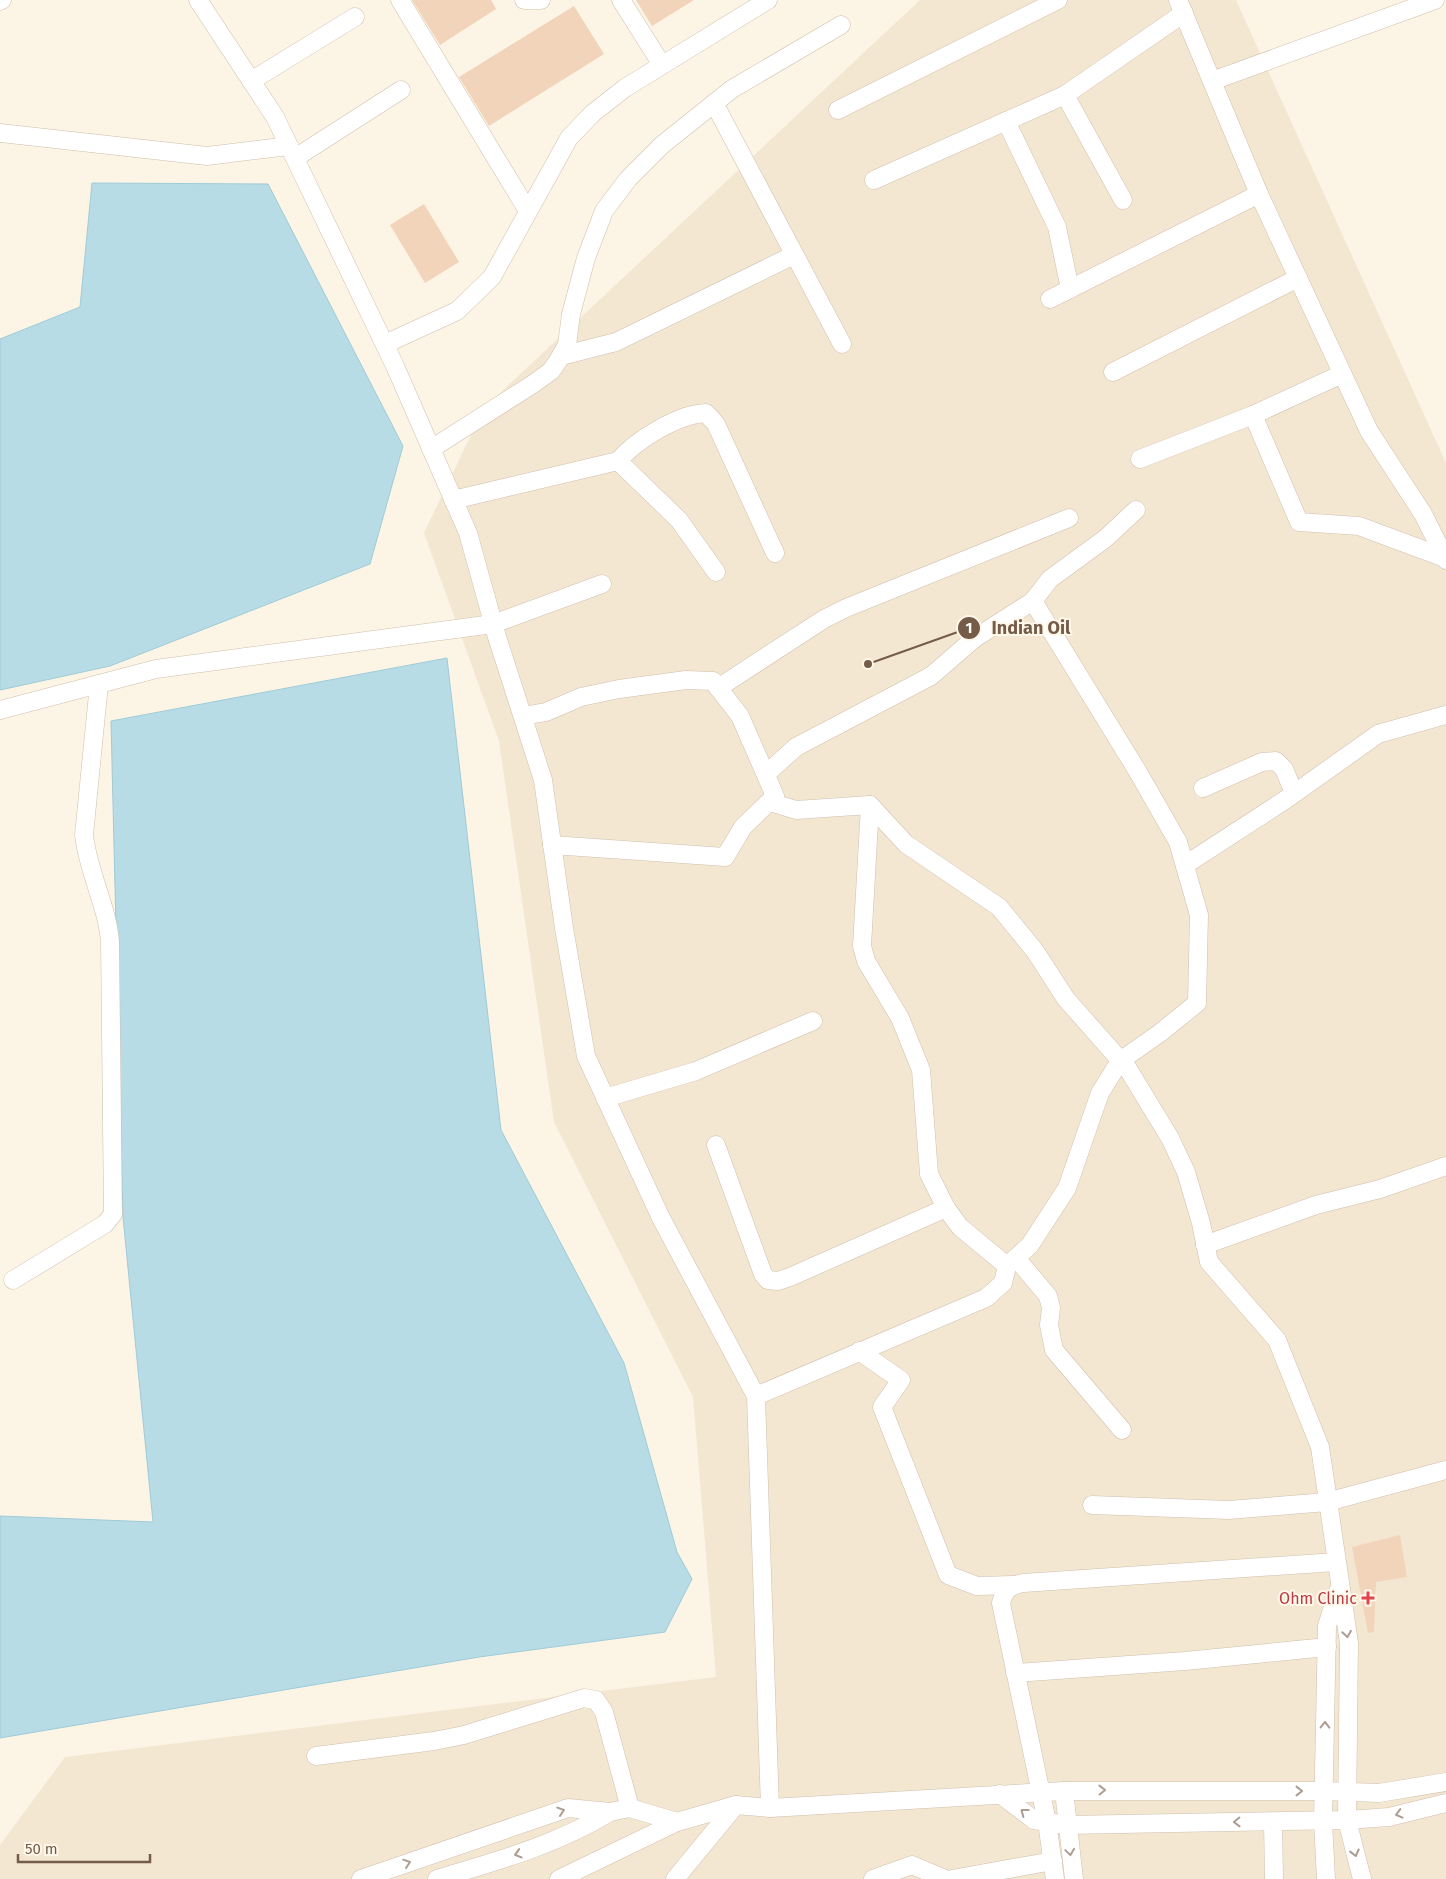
<svg xmlns="http://www.w3.org/2000/svg" width="1446" height="1879" font-family="'Fira Sans',sans-serif">
<rect width="100%" height="100%" fill="#fcf4e4"/>
<path fill="#f4e7d2" d="M920 0H1236L1446 463V1879H0V1845L65 1757 716 1677 693 1397 554 1122 499 741 424 533 484 408Z"/>
<g fill="#b8dce6" stroke="#9ecbd8">
<path d="M92 183 268 184 403 446 370 564 110 666 0 690V339L80 307Z"/>
<path d="M447 658 501 1130 624 1363 677 1552 692 1579 665 1632 479 1657 0 1738V1516L153 1522 123 1217 111 721Z"/>
</g>
<g fill="#f2d4bb">
<path d="M412 0H491L496 9 440 45Z"/>
<path d="M636 0H694L652 26Z"/>
<path d="M574 6 604 54 489 126 459 77Z"/>
<path d="M424 204 459 262 425 283 390 225Z"/>
<path d="M1400 1535 1407 1577 1376 1582 1374 1632 1368 1633 1352 1547Z"/>
</g>
<g fill="none" stroke-linecap="round" stroke-linejoin="round">
<g stroke="#d0bfad" stroke-width="19">
<g id="minor">
<path d="M198 0 275 117 395 366 468 533 497 637 543 780 564 928 586 1056 661 1218 756 1396 770 1808"/>
<path d="M400 0 528 211"/>
<path d="M524 0H541"/>
<path d="M621 0 662 65"/>
<path d="M1178 0 1259 194 1369 431 1423 514 1446 560"/>
<path d="M0 1 2 0"/>
<path d="M251 81 355 17"/>
<path d="M1212 81 1435 0"/>
<path d="M1065 95 1123 200"/>
<path d="M714 103 842 344"/>
<path d="M838 110 1058 0"/>
<path d="M1006 121 1057 227 1070 289"/>
<path d="M0 133 207 156 289 146"/>
<path d="M295 158 401 90"/>
<path d="M874 180 1065 95 1184 13"/>
<path d="M1050 299 1259 194"/>
<path d="M385 344 457 311 492 277 569 138 593 113 625 88 768 0"/>
<path d="M561 356 616 342 794 255"/>
<path d="M1113 372 1298 278"/>
<path d="M1342 374 1253 415 1299 522 1359 526 1445 558"/>
<path d="M431 449 533 384 551 371 558 361 567 345 571 314 586 258 604 211 628 179 662 145 732 89 841 25"/>
<path d="M1140 459 1253 415"/>
<path d="M618 461C636 440 678 414 706 413L716 424 775 553"/>
<path d="M453 500 618 461 679 520 716 572"/>
<path d="M718 688 824 619 846 608 1069 518"/>
<path d="M0 710 156 669 493 624 602 584"/>
<path d="M523 716 546 712 581 697 619 689 686 680 713 681 740 716 775 796 743 827 725 857 552 845"/>
<path d="M766 774 796 747 931 676 975 638 1033 601 1050 579 1106 538 1136 510"/>
<path d="M1203 788 1262 762 1276 761 1284 769 1294 793"/>
<path d="M770 802 796 810 870 805 906 844 999 907 1035 951 1066 999 1128 1069 1170 1138 1186 1172 1201 1223 1209 1262 1277 1340 1320 1447 1349 1643 1347 1820 1362 1879"/>
<path d="M870 805 862 946 866 961 900 1018 921 1070 929 1174 946 1208 960 1227 1007 1266 1030 1245 1067 1188 1100 1093 1120 1061 1160 1033 1197 1003 1199 915 1178 842 1138 772 1033 601"/>
<path d="M1185 865 1288 798 1378 734 1446 715"/>
<path d="M605 1098 696 1071 813 1021"/>
<path d="M716 1145 763 1274 768 1280 778 1281 790 1277 946 1208"/>
<path d="M1205 1245 1316 1205 1380 1189 1446 1166"/>
<path d="M1016 1258 1048 1296 1051 1308 1049 1325 1054 1350 1122 1430"/>
<path d="M13 1280 105 1224 113 1214 110 942C107 905 88 872 84 835L99 684"/>
<path d="M859 1351 901 1380 882 1407 948 1575 977 1586 1013 1585"/>
<path d="M756 1396 986 1298 1003 1283 1007 1266"/>
<path d="M1092 1505 1229 1510 1327 1502 1446 1470"/>
<path d="M1015 1673 1185 1661 1327 1647"/>
<path d="M316 1756 434 1741 464 1735 584 1698 596 1700 604 1712 630 1808"/>
<path d="M1064 1791 1074 1879"/>
<path d="M1000 1794 1034 1820 1066 1825 1347 1820 1389 1817 1446 1803"/>
<path d="M1273 1822 1274 1879"/>
<path d="M361 1879 568 1808 610 1812 630 1808 677 1822 736 1805 770 1808 1064 1791H1323L1379 1793 1446 1782"/>
<path d="M437 1879C497 1861 556 1845 610 1812"/>
<path d="M559 1879 677 1822"/>
<path d="M675 1879 736 1805"/>
<path d="M873 1879 912 1865 945 1879"/>
<path d="M952 1879 1053 1861"/>
<path d="M1055 1879 1047 1822 1001 1603C1005 1589 1009 1586 1023 1583L1336 1562"/>
<path d="M1326 1879 1323 1821 1327 1626 1338 1591"/>
</g>
</g>
<use href="#minor" stroke="#fff" stroke-width="18"/>
</g>
<defs><path id="oneway-chevron" d="M-2-3.5L2.5 0L-2 3.5" fill="none" stroke-width="1.6" stroke-linecap="round" stroke-linejoin="round" transform="scale(1.25)"/></defs>
<g stroke="#ac9d92">
<use href="#oneway-chevron" transform="translate(1347 1634) rotate(81)"/>
<use href="#oneway-chevron" transform="translate(1325 1725) rotate(-89)"/>
<use href="#oneway-chevron" transform="translate(1102 1790) rotate(-1)"/>
<use href="#oneway-chevron" transform="translate(1299 1791)"/>
<use href="#oneway-chevron" transform="translate(561 1811) rotate(-18)"/>
<use href="#oneway-chevron" transform="translate(1024 1812) rotate(-143)"/>
<use href="#oneway-chevron" transform="translate(1399 1814) rotate(166)"/>
<use href="#oneway-chevron" transform="translate(1237 1822) rotate(179)"/>
<use href="#oneway-chevron" transform="translate(1070 1852) rotate(82)"/>
<use href="#oneway-chevron" transform="translate(1355 1853) rotate(76)"/>
<use href="#oneway-chevron" transform="translate(518 1854) rotate(163)"/>
<use href="#oneway-chevron" transform="translate(407 1863) rotate(-19)"/>
</g>
<path fill="#e0444e" stroke="#fff8ea" stroke-width="2" d="M1365.5 1590.5h5v5h5v5h-5v5h-5v-5h-5v-5h5z"/>
<g text-anchor="middle" dominant-baseline="central" stroke-width="4" stroke-linejoin="round" paint-order="stroke">
<g font-size="16" fill="#be3a42" stroke="#fff8ea" text-anchor="end">
<text x="1357" y="1598">Ohm Clinic</text>
</g>
</g>
<path fill="none" stroke="#755c49" stroke-width="2" d="M868 664L969 628"/>
<g fill="#755c49" stroke="#fff8ea" stroke-width="2">
<circle cx="868" cy="664" r="5"/>
<circle cx="969" cy="628" r="12"/>
</g>
<g font-size="15" text-anchor="middle" font-weight="bold" fill="#fff">
<text x="969" y="633">1</text>
</g>
<g font-size="18" text-anchor="middle" font-weight="bold" fill="#755c49" stroke="#fff8ea" stroke-width="4" stroke-linejoin="round" paint-order="stroke">
<text x="1031" y="634">Indian Oil</text>
</g>
<path d="M18 1854v8h132v-8" fill="none" stroke="#755c49" stroke-width="2.5"/>
<text x="25" y="1854" font-size="15" fill="#755c49" stroke="#fff8ea" stroke-width="4" paint-order="stroke">50 m</text>
</svg>
